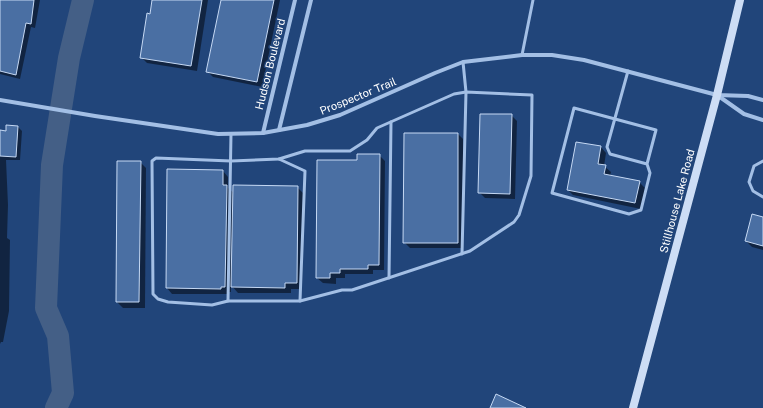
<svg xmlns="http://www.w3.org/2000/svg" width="763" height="408" font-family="'Public Sans',sans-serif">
<rect width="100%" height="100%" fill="#21457a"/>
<!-- shadow -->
<g fill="#0007">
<path d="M1,0h39l-5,28 -4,-1 -11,52 -20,-5z"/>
<path d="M153,0h55l-11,71 -50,-8 -6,-6z"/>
<path d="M222,0h58l-18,87 -49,-10 -5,-5z"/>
<path d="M511,115l6,6 -2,78 -30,-1 -6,-6z"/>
<path d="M18,127l4,4 -2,29h-14l2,45 -1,33 3,2 -1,71 -6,31h-2l-1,2v-213l7,1z"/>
<path d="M458,134l5,5v109h-53l-6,-6z"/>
<path d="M601,147l5,6 -2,13 7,6 -1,4 29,6 6,6 -4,21 -68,-14 -5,-5z"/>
<path d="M379,155l6,6 -1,109h-11v4h-28v4h-9v6l-13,-1 -6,-5 41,-117z"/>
<path d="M140,162l6,6 -1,140h-22l-6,-6z"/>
<path d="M223,171l5,6v11l6,5 63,-6 6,6 -1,96h-11v4h-53l-7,-8v7h-4v2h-55l-5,-6z"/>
<path d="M763,218v32l-11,-3 -6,-6z"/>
</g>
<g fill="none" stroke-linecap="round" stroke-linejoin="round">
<!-- river -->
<path stroke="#445f86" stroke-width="22" d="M56,408l7,-15 -5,-57 -12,-28 6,-143 17,-107 14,-58"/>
</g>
<!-- building -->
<g fill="#4a6fa3" stroke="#c6d9f4">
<path d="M0,0h34l-3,24 -5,-1 -10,52 -16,-4z"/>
<path d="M152,0h50l-11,66 -51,-8 7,-45 3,1z"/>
<path d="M221,0h53l-17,82 -51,-10z"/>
<path d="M480,114h32l-2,80 -32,-1z"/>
<path d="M6,125l12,1 -2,31 -16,-1v-26l6,1z"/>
<path d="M404,133h54v110h-55z"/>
<path d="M576,142l25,4 -3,18 8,1 -2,9 36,7 -5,22 -68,-13z"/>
<path d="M357,154h23l-1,111h-11v4h-28v4h-10v5h-14l1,-118h40z"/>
<path d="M117,161h24l-2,141h-23z"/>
<path d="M167,169l56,1v15h4l-2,102h-4v2l-55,-1z"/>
<path d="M233,185l65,1 -1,97h-12v5l-54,-1z"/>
<path d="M752,214l11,3v29l-18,-5z"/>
<path d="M496,394l30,14h-36z"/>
</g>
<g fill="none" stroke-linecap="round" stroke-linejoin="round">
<!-- service -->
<g stroke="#a3bfe5" stroke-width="3">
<path d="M522,55l11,-55"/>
<path d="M628,71l-21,76 3,7 37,10 3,9 -9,37 -12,4 -77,-21 22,-85 82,22 -9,34"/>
<path d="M466,92l66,3 -1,81 -12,39 -5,7 -44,29 -118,39h-10l-42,11h-72l-16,4 -44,-3 -10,-3 -5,-5 -1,-133 4,-3 75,3 48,-2 26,-8h45l17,-11 10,-12 77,-34z"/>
<path d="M279,159l26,12 -5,130"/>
<path d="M763,161l-9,5 -5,16 4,9 10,6"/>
<path d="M462,254l4,-162 -3,-30"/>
<path d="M389,278l2,-156"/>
<path d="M228,301l3,-167"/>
</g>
<!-- minor -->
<g stroke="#a3bfe5" stroke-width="4">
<path d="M717,95l27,19 19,6"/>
<path d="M0,100l95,16 123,18 45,-1 44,-8 33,-10 95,-42 28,-11 59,-7h30l32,5 133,35 31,1 15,4"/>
<path d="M279,130l32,-130"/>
<path d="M263,133l32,-133"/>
</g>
<!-- secondary -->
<path stroke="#cdddf5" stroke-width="8" d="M633,408l84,-313 23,-95"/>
</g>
<g text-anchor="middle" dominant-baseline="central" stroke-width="3" stroke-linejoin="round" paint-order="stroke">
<!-- street labels -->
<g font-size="11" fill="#fff" stroke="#21457a">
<text transform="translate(270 64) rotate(-76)">Hudson Boulevard</text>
<text transform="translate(358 96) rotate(-22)">Prospector Trail</text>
<text transform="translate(677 201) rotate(-75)">Stillhouse Lake Road</text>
</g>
</g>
</svg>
